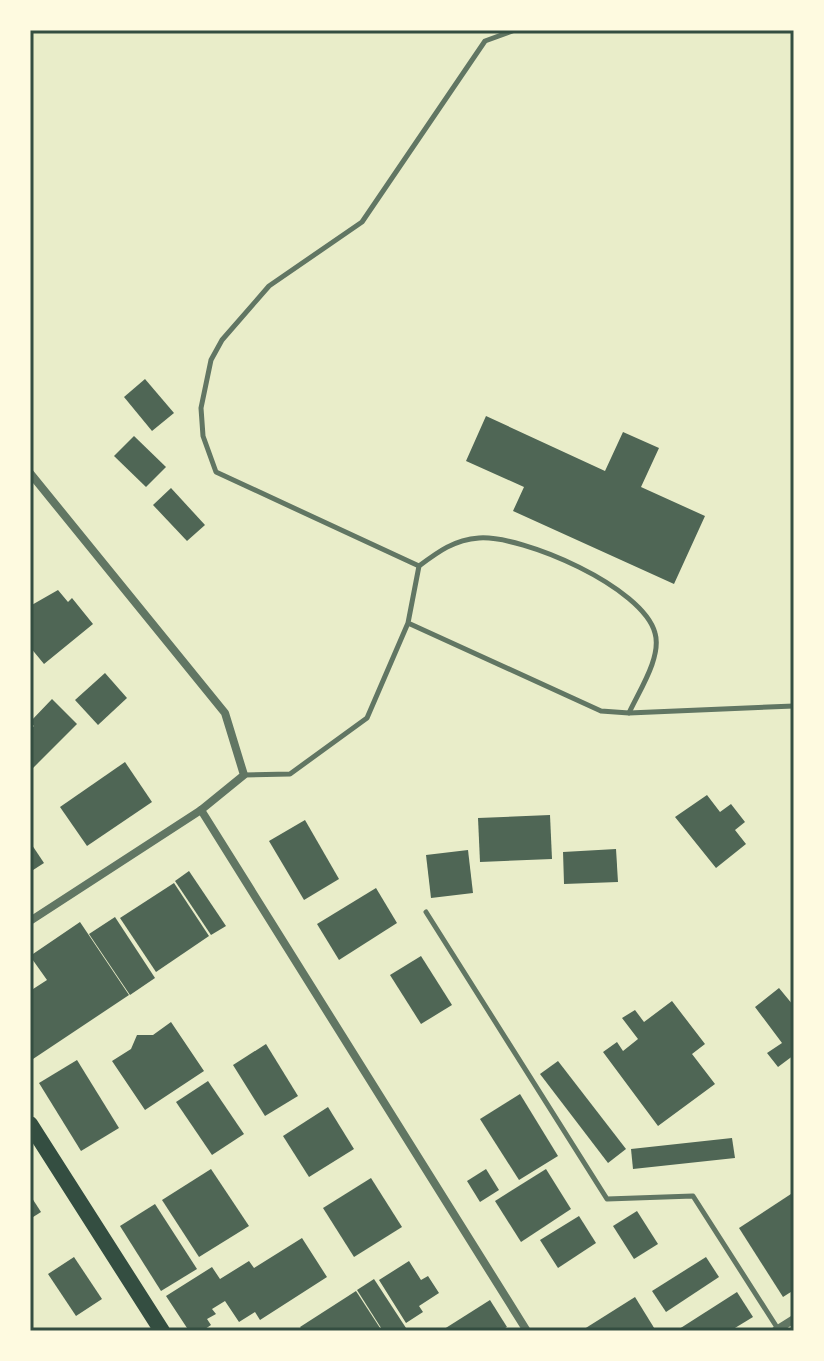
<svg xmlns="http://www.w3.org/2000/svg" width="824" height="1361" font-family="Spectral,serif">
<rect width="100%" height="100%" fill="#e9edc9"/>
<!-- building -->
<g fill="#4f6655">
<path d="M145,379l29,34 -22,18 -28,-34z"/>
<path d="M486,416l119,55 18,-39 36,16 -18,39 64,29 -31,68 -161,-73 11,-24 -58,-26z"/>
<path d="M134,436l32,31 -20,20 -32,-31z"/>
<path d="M171,488l34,37 -18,16 -34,-36z"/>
<path d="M58,590l10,12 4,-4 21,26 -49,40 -14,-17v-41z"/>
<path d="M105,673l22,25 -29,27 -23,-25z"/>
<path d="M52,699l25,25 -47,47v-41l4,-4 -4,-4z"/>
<path d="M125,762l27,40 -65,44 -27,-39z"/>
<path d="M707,795l13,17 11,-8 14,18 -10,8 11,14 -30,24 -41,-51z"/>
<path d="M550,815l2,44 -72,3 -2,-44z"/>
<path d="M305,820l34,59 -35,21 -35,-59z"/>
<path d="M30,842l14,21 -14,9z"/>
<path d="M616,849l2,33 -54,2 -1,-32z"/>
<path d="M468,850l5,43 -42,5 -5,-43z"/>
<path d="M189,871l37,55 -15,9 -36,-54z"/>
<path d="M174,883l35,53 -53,36 -36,-54z"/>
<path d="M376,888l21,35 -58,37 -22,-36z"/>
<path d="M115,917l40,61 -25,17 -41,-61z"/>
<path d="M80,922l49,73 -99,66v-70l17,-11 -17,-24z"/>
<path d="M421,956l31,49 -31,19 -31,-49z"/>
<path d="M779,988l14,17 1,50 -16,12 -11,-14 15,-10 -27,-36z"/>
<path d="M672,1001l33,43 -13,10 23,30 -57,42 -55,-74 14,-10 6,9 15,-12 -16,-21 13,-8 9,12z"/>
<path d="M171,1022l33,49 -59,39 -33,-49 19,-12 6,-14h16z"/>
<path d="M266,1044l32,52 -33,20 -32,-51z"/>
<path d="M77,1060l42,68 -38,23 -42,-68z"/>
<path d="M558,1061l68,88 -18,14 -68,-89z"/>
<path d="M208,1081l36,53 -32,21 -36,-53z"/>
<path d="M520,1094l38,62 -39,24 -39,-61z"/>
<path d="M328,1107l26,42 -45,28 -26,-41z"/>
<path d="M732,1138l3,20 -102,11 -2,-20z"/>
<path d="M211,1169l38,57 -50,31 -37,-57z"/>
<path d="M486,1169l13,21 -19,12 -13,-21z"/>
<path d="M546,1169l25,40 -50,33 -26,-41z"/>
<path d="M371,1178l31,49 -48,30 -31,-49z"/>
<path d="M794,1192v98l-11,7 -44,-69z"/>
<path d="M30,1195l11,17 -11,7z"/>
<path d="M155,1204l42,65 -36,22 -41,-65z"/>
<path d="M637,1211l21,33 -24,15 -21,-33z"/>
<path d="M579,1216l17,27 -38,25 -18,-28z"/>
<path d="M302,1238l25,39 -67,43 -5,-8 -16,10 -14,-21 -13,8 4,5 -9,5 4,6 -9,6h-13l-23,-35 46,-29 8,12 29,-18 5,7z"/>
<path d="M74,1257l28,42 -26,17 -28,-42z"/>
<path d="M706,1257l13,20 -53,35 -14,-21z"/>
<path d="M409,1261l12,19 7,-4 11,17 -20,13 4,6 -17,11 -27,-43z"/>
<path d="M374,1279l34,52h-25l-26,-41z"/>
<path d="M356,1291l26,40h-79l-3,-4z"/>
<path d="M737,1292l16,25 -23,14h-54z"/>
<path d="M635,1297l21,34h-75z"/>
<path d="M490,1300l17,27 -7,4h-59z"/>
</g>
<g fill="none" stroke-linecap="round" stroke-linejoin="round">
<!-- service -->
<g stroke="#617663" stroke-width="5">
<path d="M419,566l-203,-94 -13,-36 -2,-28 10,-48 11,-20 47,-54 93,-64 123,-181 30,-11"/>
<path d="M629,713l165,-7"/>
<path d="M244,775l46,-1 77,-56 41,-95 11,-57c20,-15 35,-26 60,-28 44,-3 164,49 176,95 7,24 -16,58 -26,80l-28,-2 -193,-88"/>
<path d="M426,912l181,287 86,-3 85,133"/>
</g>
<!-- minor -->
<g stroke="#617663" stroke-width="8">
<path d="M30,473l195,240 19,62 -43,35 -171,111"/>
<path d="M201,810l326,521"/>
<path d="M775,1331l19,-12"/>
</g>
<!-- primary -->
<path stroke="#344e41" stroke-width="16" d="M30,1124l132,207"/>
</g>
<!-- border -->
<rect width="824" height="1361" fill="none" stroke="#fefae0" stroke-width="64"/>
<rect x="32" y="32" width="760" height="1297" fill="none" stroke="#344e41" stroke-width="3"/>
</svg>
